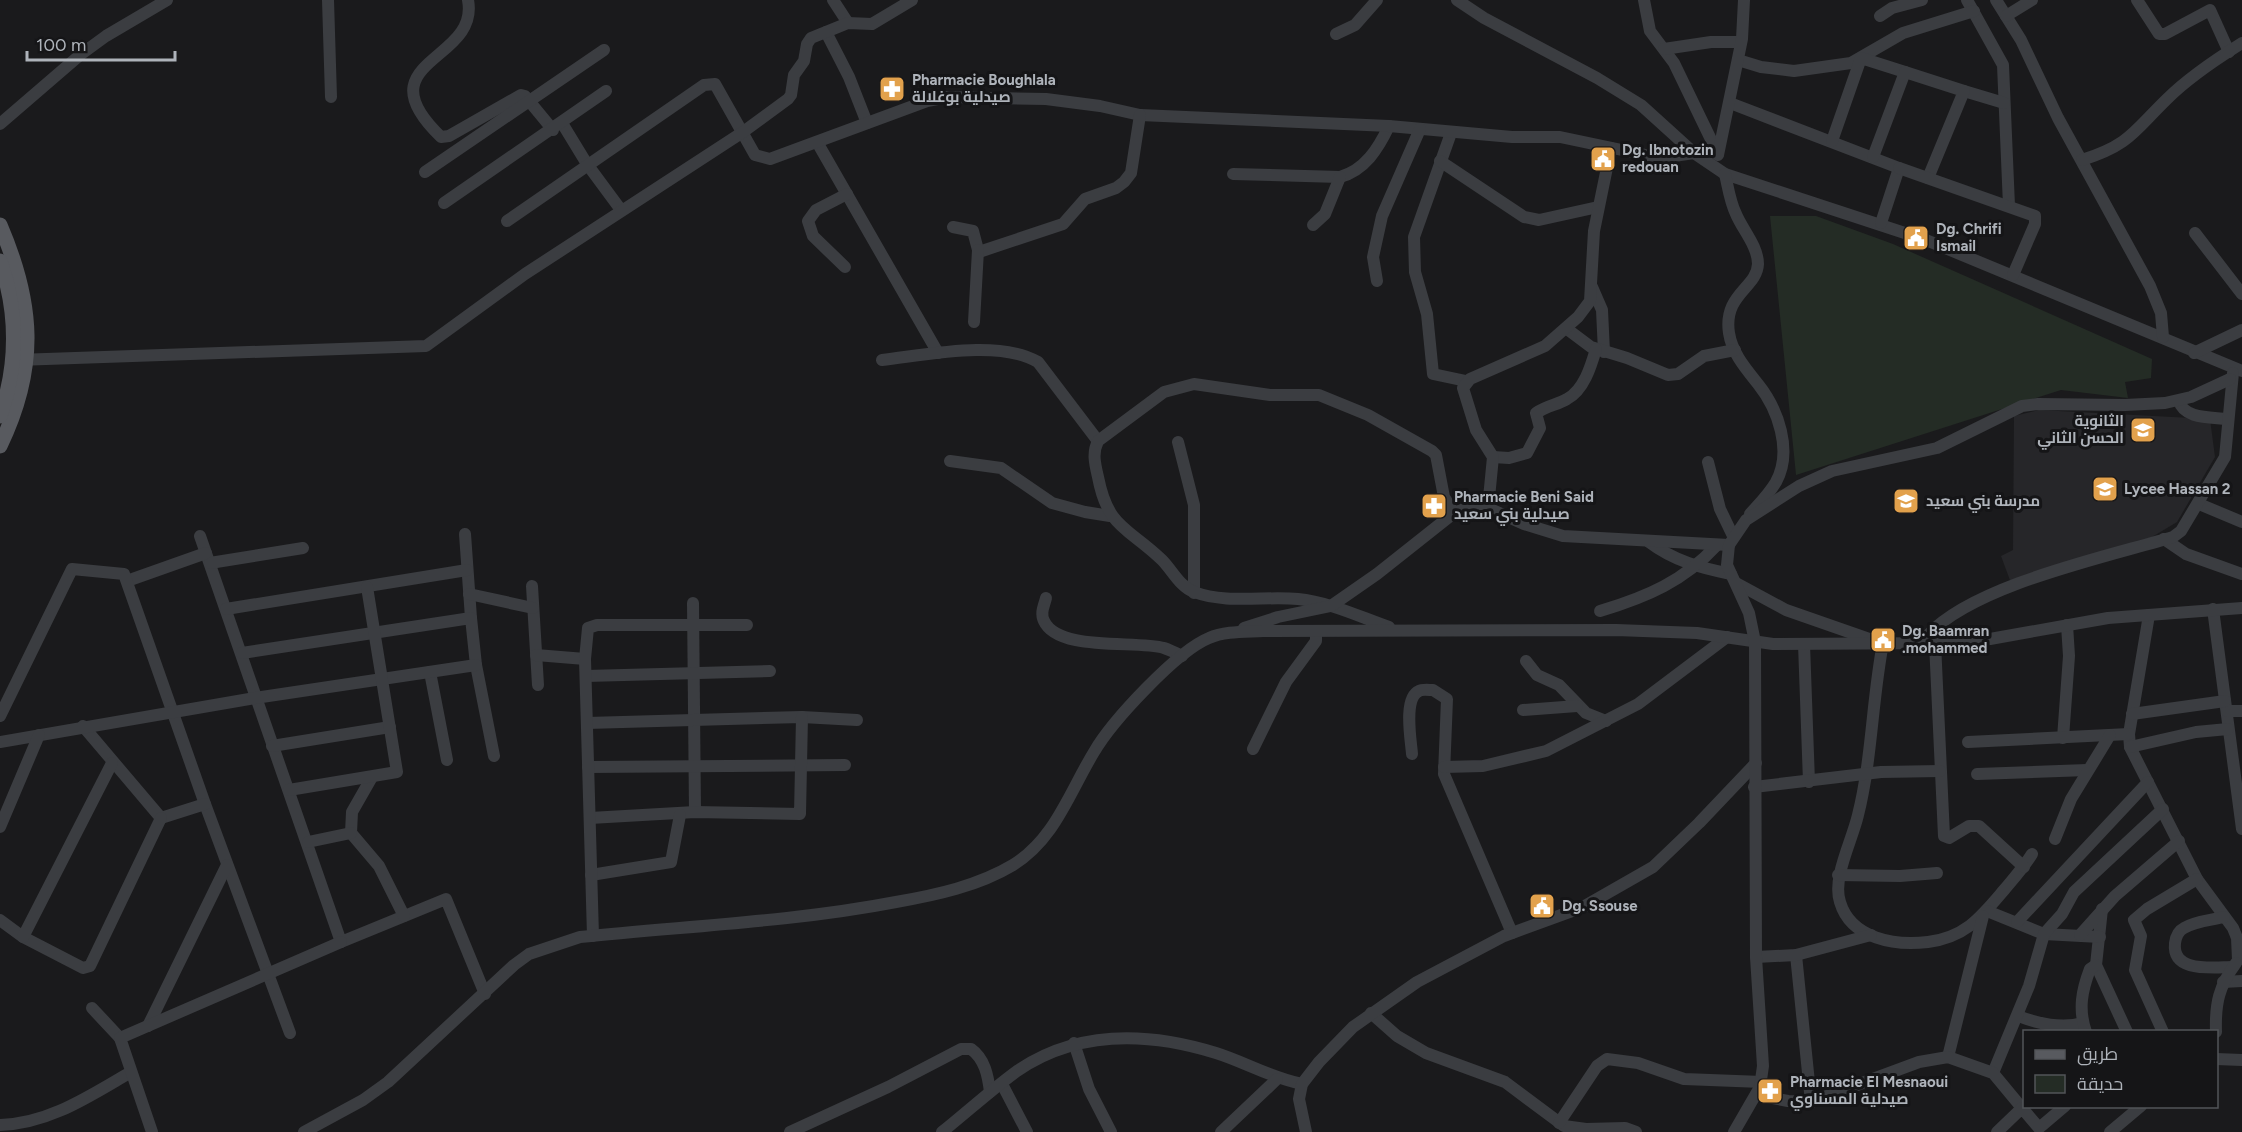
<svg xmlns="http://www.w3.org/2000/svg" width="2242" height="1132" font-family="Figtree,Cairo,sans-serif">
<rect width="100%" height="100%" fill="#1a1a1c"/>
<!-- built -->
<path fill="#262629" d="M2039,410l171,9 5,38 -38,65 -25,15 -141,46 -10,-27 12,-6 1,-134z"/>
<!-- green -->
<path fill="#242c25" d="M1770,216h46l77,28 259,115 -1,19 -26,4 3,16 -67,-8 -265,85z"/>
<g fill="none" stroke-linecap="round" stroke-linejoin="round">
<!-- minor -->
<g stroke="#3b3d41" stroke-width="12">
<path d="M328,0l3,97"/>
<path d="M468,0c12,62 -107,60 -27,137l8,-1 72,-41 4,1 28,34"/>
<path d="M833,0l15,23"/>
<path d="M1457,0l27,18 113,60 44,27 53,48 31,21 201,66 316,131"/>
<path d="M1644,0l6,31 24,32 44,91"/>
<path d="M1967,0l36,65 6,141"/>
<path d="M1996,0l25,40 37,78 92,168 11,27 2,24"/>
<path d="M2137,0l22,34h6l45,-24 19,42"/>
<path d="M1880,16l12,-8 30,-8"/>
<path d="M2006,16l26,-16"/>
<path d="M826,32l23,45 18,46"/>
<path d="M1336,34l19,-9 22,-25"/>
<path d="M1664,49l47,-7h30"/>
<path d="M1738,60l23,7 33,4 57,-8 52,-30 71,-22"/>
<path d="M1964,91l40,12"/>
<path d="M1730,103l169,65 -18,55"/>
<path d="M562,123l25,41 34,46"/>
<path d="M0,124l80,-69 26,-19 61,-36"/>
<path d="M1451,133l-37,104 1,35 12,42 6,60 33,7"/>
<path d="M1832,141l29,-83 44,14"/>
<path d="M817,142l121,211"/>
<path d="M1718,155l24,-116 2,-39"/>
<path d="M1873,157l32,-85 59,19 -36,87"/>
<path d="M2082,160c48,-15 52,-29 85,-61 20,-20 51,-41 75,-56"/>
<path d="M1440,161l84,56 15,3 59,-13"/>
<path d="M1899,168l136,48v8l-22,51"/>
<path d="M425,172l179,-122"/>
<path d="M1233,174l107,3c25,-7 38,-28 49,-51"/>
<path d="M1725,174c3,13 5,28 11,40 6,15 22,32 22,50 -1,24 -35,30 -29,69 3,20 17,36 29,51 20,25 35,67 18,98 -7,12 -17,22 -26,32"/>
<path d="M444,203l162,-112"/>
<path d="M507,221l197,-136 11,-1 40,71 15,4 157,-58 21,-4 98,2 54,7 40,9 249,11 123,11h48l100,21 34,-5"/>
<path d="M1313,225l12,-11 15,-37"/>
<path d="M953,227l20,4 5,19 4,1 81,-27 22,-25 31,-11 8,-6 7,-9 9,-58"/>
<path d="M2195,233l47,61"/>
<path d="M845,267l-32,-31 -5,-15 8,-11 31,-16"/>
<path d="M1377,281l-4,-24 9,-41 38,-87"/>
<path d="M1592,287l10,23 2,42"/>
<path d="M974,322l4,-72"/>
<path d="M1567,329l24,18 36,11 41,17 10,-1 26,-18 31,-6"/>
<path d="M2194,353l48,-23"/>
<path d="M17,360l409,-14 99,-72 218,-142 45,-33 3,-4 3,-20 10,-14 3,-17 4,-6 37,-15 24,1 40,-24"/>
<path d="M882,360c44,-5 117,-21 156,2l60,79"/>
<path d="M2179,401c5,18 31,16 48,18"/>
<path d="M1178,442l16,63v88"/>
<path d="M1493,457l16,1 18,-5 13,-25 -4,-15c12,-8 21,-8 31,-14 17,-9 24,-33 29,-50"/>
<path d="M950,461l51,7 51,35 33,9 25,4"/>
<path d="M1708,462l12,47 13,27"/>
<path d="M2199,504l43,18"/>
<path d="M1488,508l5,-51 -17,-27 -13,-42 7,-9 75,-33 33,-29 12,-16 4,-70 17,-83"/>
<path d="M465,534l6,84"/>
<path d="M200,536l141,406 105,-43 39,95"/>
<path d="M2164,539l22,15 56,20"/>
<path d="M1649,542c25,19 52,26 82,32"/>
<path d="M210,563l93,-15"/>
<path d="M127,581l79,-28"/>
<path d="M1736,583l50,27 86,30"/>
<path d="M532,586l6,99"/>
<path d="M469,594l64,14"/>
<path d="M1046,598c-2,8 -6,15 -2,23 14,31 93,19 120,27 6,2 12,5 18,8"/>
<path d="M693,603l2,209"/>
<path d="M226,609l241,-39"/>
<path d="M2213,609l29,220"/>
<path d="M1600,611c47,-14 84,-30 117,-66"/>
<path d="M2149,615l-20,119 1,13 67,132 36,49 4,10 1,22"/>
<path d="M1389,627c-29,-10 -60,-25 -91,-28 -34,-3 -72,5 -104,-7 -14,-5 -22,-22 -32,-32 -34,-33 -54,-31 -64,-83 -3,-13 -6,-24 0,-36l66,-49 30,-8 76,11h49l49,20 64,36 4,4 8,42 10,16"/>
<path d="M1244,628l34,-11 53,-11 46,-32 77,-61 17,-7 17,2 36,16 39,12 166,9"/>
<path d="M1928,642v-7c46,-50 178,-78 245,-98l8,-6 44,-74 8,-84"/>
<path d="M1883,643c-11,57 -11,116 -25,172 -6,26 -26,63 -18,87 11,37 55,44 88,40 38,-5 53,-25 76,-52 10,-12 20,-23 28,-36"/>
<path d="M1935,643l9,193 5,2 20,-12h10l45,41"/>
<path d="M1804,644l5,138"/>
<path d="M242,653l229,-35 5,47 18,91"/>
<path d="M536,655l49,4"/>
<path d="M1526,661l11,14 22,10 27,28 20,8"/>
<path d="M430,672l17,88"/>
<path d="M586,676l184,-5"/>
<path d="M1523,710l54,-4"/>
<path d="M2227,711h15"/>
<path d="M2132,714l93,-13"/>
<path d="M0,716l72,-147 52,5 81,230 85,229"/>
<path d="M587,723l215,-6 55,3"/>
<path d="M83,726l78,92 44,-14"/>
<path d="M2063,738l6,-82 -2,-31"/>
<path d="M0,742l255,-44 221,-33"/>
<path d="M1968,742l161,-8"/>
<path d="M272,746l118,-19"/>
<path d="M2130,747l66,-15 32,-3"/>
<path d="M1253,749l33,-67 30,-41v-10"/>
<path d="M1412,754c-1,-14 -9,-56 7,-63 3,-2 10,-1 14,-1l14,9 -3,75 68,159"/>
<path d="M588,767l257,-2"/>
<path d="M1444,767l39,-1 63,-15 92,-47 89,-67"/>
<path d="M1977,774l110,-4"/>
<path d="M372,777l-20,35 -1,21 28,33 25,50"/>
<path d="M1754,787l127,-15 59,-1"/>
<path d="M289,790l108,-18 -30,-185"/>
<path d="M590,818l105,-6 105,2 2,-97"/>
<path d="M0,827l39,-92"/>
<path d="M2055,839l16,-40 39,-64"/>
<path d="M308,842l43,-9"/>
<path d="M591,875l80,-13 9,-47"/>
<path d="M1838,875l62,1 37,-3"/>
<path d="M2102,909l-6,56 31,67"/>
<path d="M1987,911l57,23 56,3"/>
<path d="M2224,917c-12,3 -29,4 -40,11 -6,3 -8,8 -9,15 -3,30 37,24 58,24"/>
<path d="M0,920l23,17 60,31 7,-2 71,-148"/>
<path d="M2017,922l131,-140"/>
<path d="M2080,935l35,-39 64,-55"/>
<path d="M593,936l-8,-277 3,-31 9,-3h150"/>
<path d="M23,937l89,-174"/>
<path d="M1796,955l15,147"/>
<path d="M1756,957l40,-2 75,-20"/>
<path d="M2223,982l19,-1"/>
<path d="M92,1008l28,30"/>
<path d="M1371,1013l26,23 29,17 79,29 59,44 22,3 39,-1 11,4"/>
<path d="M2018,1016c21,8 43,13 65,7"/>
<path d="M148,1026l79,-161"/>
<path d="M2086,1032c-8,-23 -4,-42 4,-63l6,-4"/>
<path d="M2163,1032l-28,-62 6,-34 -7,-16 13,-11 50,-30"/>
<path d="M2216,1032c-1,-29 3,-46 20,-69"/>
<path d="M1074,1043l15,46 22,43"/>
<path d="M1948,1057l35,-141"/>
<path d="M2216,1059l26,1"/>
<path d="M1993,1073l36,-87 15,-52 18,-20 12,-22 89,-83"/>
<path d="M1002,1084l25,48"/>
<path d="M1757,1095l31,6 23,1 108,-40 29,-5 45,16 29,35"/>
<path d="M1559,1123l38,-57 10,-7 31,4 46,16 78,3"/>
<path d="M0,1125c49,-1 91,-30 131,-53"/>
<path d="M152,1132l-32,-94 221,-96"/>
<path d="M304,1132l59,-32 25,-18 126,-117 15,-11 51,-17c105,-11 212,-15 316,-35 40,-7 82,-16 117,-37 42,-26 56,-72 81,-113 18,-31 83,-101 115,-114 16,-7 36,-6 54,-7l353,-1 81,3 76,11 179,-1 38,-4 118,-21 134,-10"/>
<path d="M790,1132l98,-45 73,-38h10c14,10 17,27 19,43"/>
<path d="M942,1132c25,-20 49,-42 75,-61 60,-41 131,-39 199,-18 29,9 55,25 86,31"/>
<path d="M1221,1132l56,-53"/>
<path d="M1306,1132l-7,-33 3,-15 17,-22 34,-35 64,-45 87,-46 79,-29 70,-40 46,-44 57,-60"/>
<path d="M1734,1132l26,-45 3,-21 -7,-109 -1,-315 -6,-29 -22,-48 2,-20 17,-25 53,-34 33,-15 105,-23 85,-42 16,-2 87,1 40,-2 26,-6 39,-18"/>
<path d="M1997,1132l25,-24 17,20 26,-22"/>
<path d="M2110,1132l31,-26"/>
</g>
<!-- major -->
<g stroke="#585a5f" stroke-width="15">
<path d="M0,225c34,79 38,142 0,221"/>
<path d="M0,261c18,50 18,105 0,155"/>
</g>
</g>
<!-- icons -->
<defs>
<g id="pharmacy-square" transform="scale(1.35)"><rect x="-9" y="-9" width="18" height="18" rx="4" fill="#e2a14c" stroke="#151517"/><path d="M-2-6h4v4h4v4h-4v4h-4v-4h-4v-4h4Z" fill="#fff"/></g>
<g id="civic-square" transform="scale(1.35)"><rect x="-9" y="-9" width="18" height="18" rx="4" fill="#e2a14c" stroke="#151517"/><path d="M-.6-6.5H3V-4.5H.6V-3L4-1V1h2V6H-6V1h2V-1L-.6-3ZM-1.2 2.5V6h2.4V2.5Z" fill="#fff"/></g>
<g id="school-square" transform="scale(1.35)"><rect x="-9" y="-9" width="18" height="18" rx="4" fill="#e2a14c" stroke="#151517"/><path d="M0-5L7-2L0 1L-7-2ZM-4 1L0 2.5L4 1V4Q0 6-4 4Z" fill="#fff"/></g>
</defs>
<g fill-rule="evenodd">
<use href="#pharmacy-square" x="892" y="89"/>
<use href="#civic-square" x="1603" y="159"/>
<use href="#civic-square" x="1916" y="238"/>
<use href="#school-square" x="2143" y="430"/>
<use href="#school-square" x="2105" y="489"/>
<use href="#school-square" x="1906" y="501"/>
<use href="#pharmacy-square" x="1434" y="506"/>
<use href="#civic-square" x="1883" y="640"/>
<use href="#civic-square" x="1542" y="906"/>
<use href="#pharmacy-square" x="1770" y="1091"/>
</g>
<g text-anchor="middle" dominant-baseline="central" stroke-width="6" stroke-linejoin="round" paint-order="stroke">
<!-- poi labels -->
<g font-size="15" font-weight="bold" fill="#aeb3ba" stroke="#151517" text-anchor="start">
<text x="912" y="80">Pharmacie Boughlala<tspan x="912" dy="17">صيدلية بوغلالة</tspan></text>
<text x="1622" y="150">Dg. Ibnotozin<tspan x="1622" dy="17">redouan</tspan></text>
<text x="1936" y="229">Dg. Chrifi<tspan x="1936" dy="17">Ismail</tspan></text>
<text x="2124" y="421" text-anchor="end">الثانوية<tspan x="2124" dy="17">الحسن الثاني</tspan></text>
<text x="2124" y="489">Lycee Hassan 2</text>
<text x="1454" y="497">Pharmacie Beni Said<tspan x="1454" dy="17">صيدلية بني سعيد</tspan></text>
<text x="1926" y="501">مدرسة بني سعيد</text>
<text x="1902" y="631">Dg. Baamran<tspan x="1902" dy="17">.mohammed</tspan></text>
<text x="1562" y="906">Dg. Ssouse</text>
<text x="1790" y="1082">Pharmacie El Mesnaoui<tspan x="1790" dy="17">صيدلية المسناوي</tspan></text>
</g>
</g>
<!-- legend -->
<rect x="2023" y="1030" width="195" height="78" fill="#151517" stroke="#525458" stroke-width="1.5"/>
<rect x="2035" y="1050" width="30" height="9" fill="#585a5f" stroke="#525458" stroke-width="1.5"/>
<text x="2077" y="1060" font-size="18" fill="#aeb3ba">طريق</text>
<rect x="2035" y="1075" width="30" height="18" fill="#242c25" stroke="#525458" stroke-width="1.5"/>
<text x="2077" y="1090" font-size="18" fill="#aeb3ba">حديقة</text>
<!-- scale -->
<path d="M27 51v9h148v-9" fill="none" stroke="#aeb3ba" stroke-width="3"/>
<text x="36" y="51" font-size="18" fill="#aeb3ba" stroke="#151517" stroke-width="4.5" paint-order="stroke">100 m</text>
</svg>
